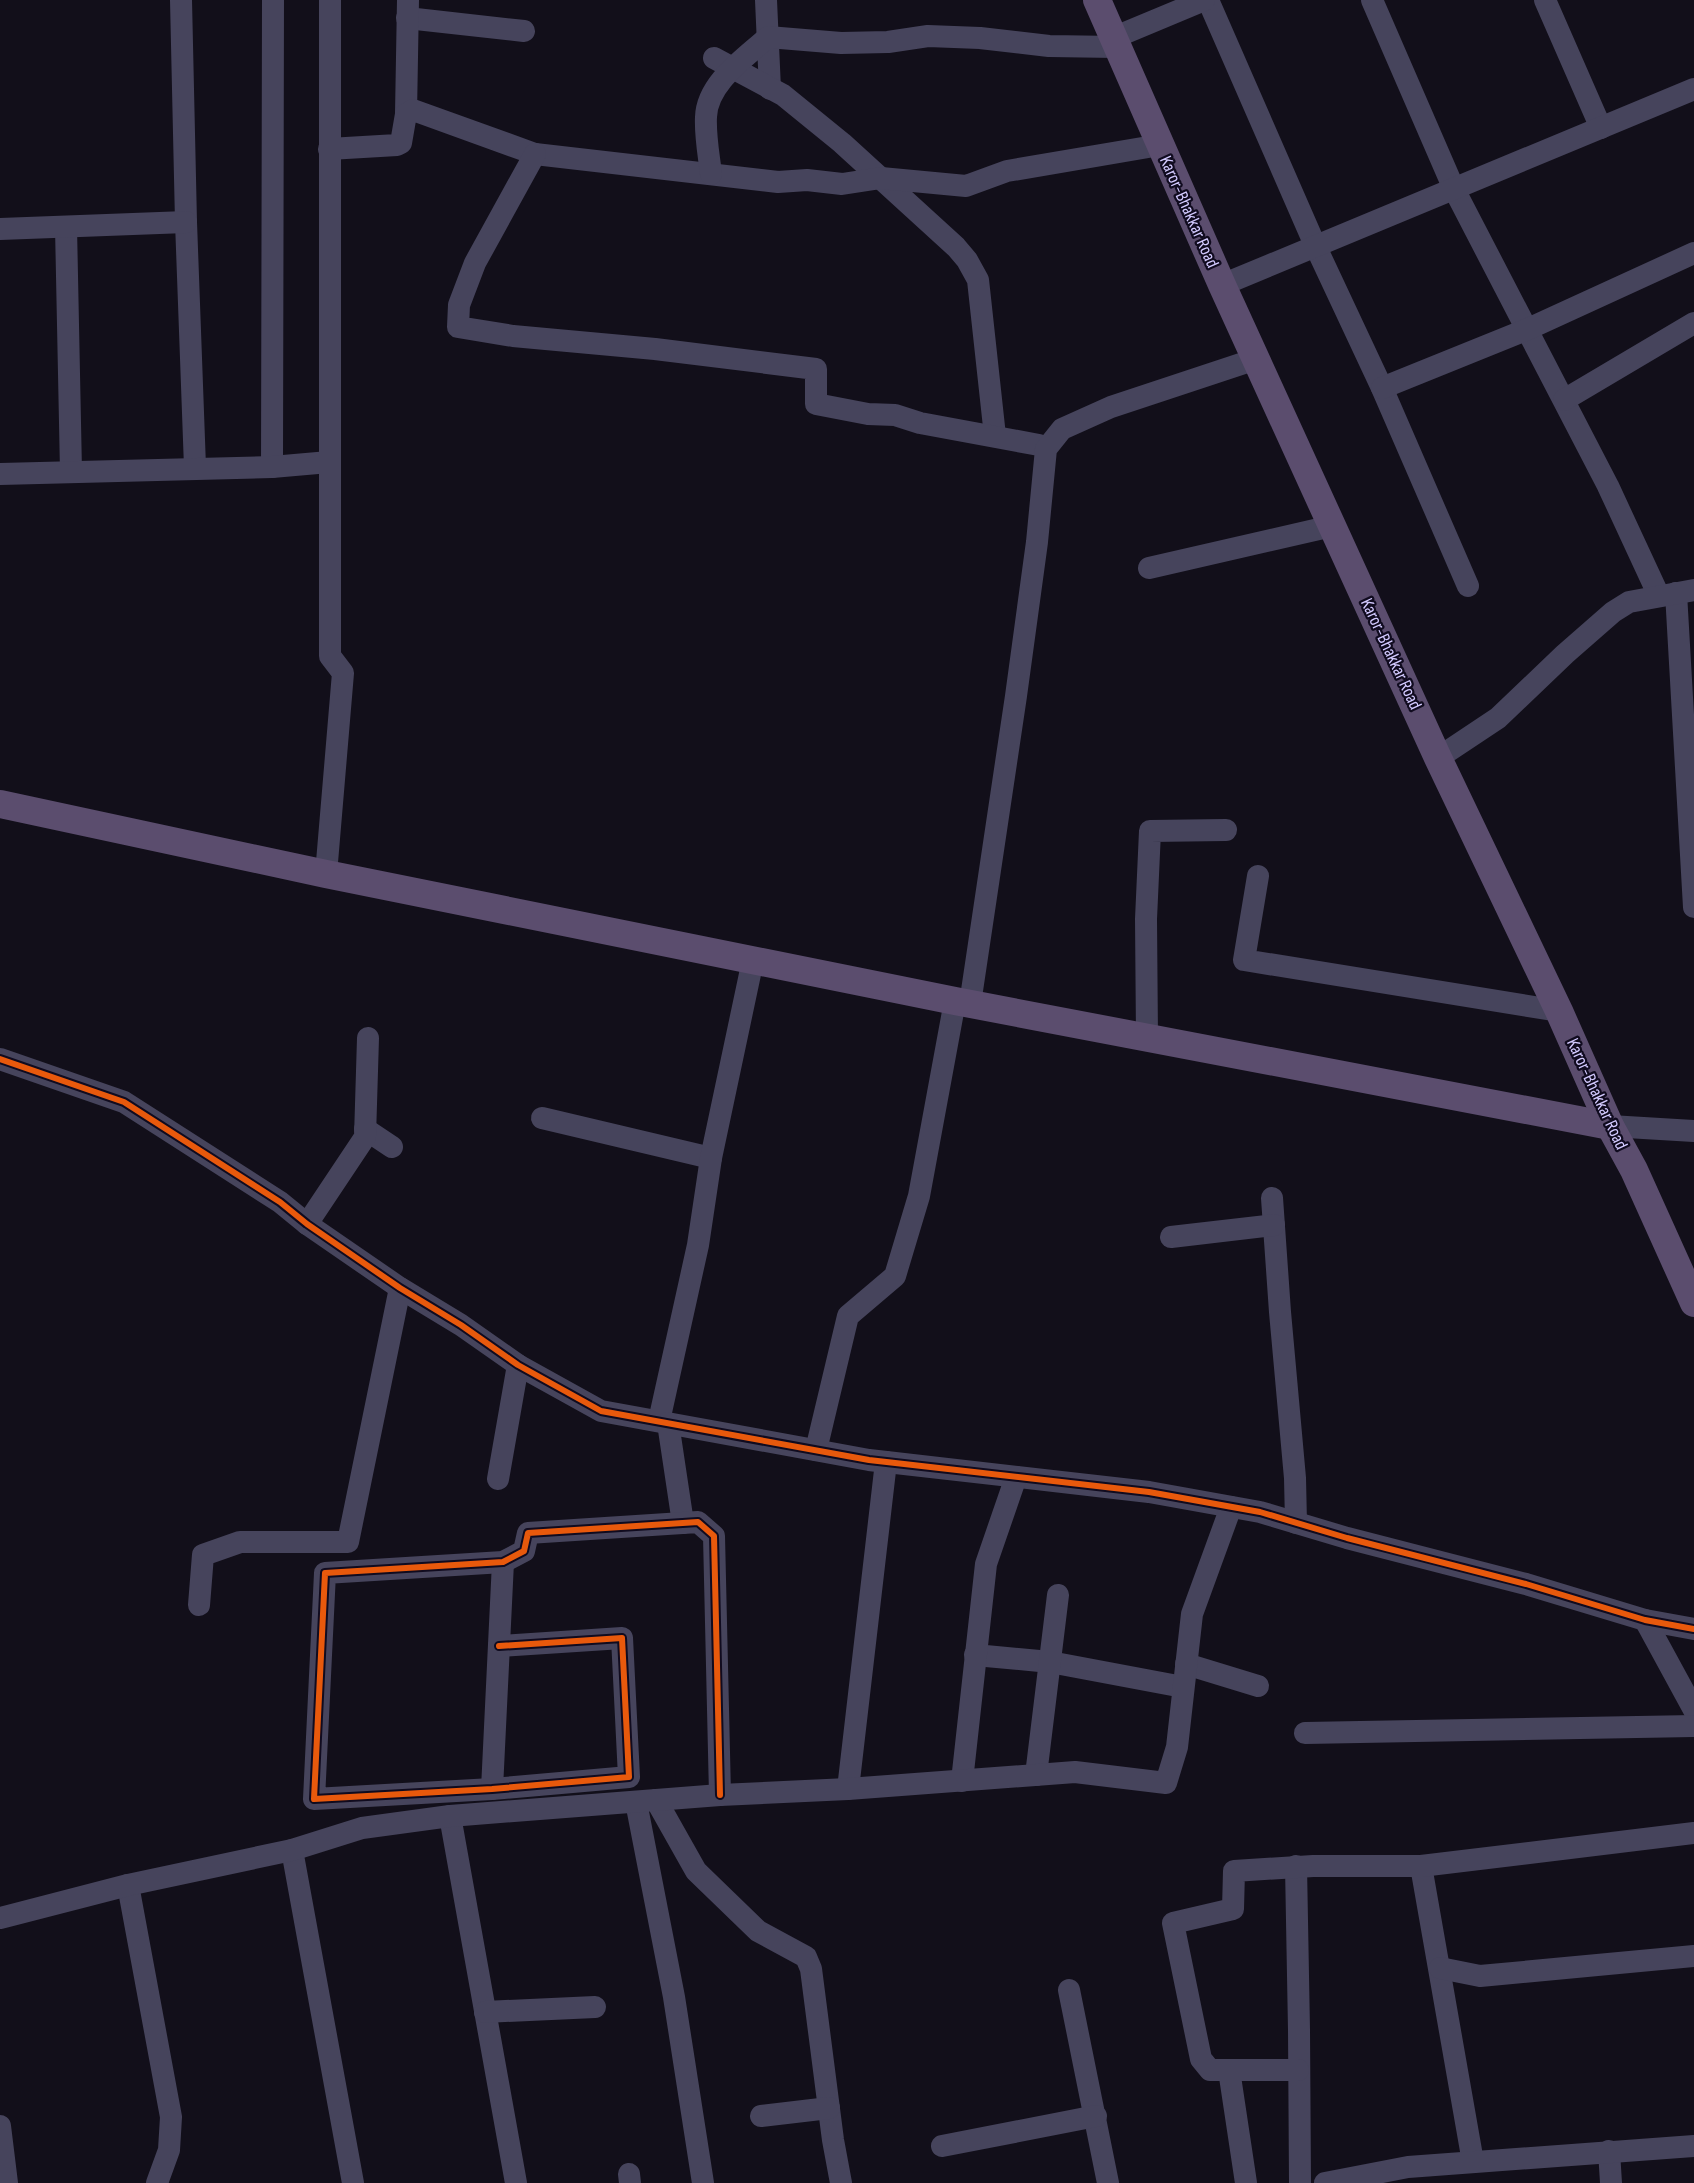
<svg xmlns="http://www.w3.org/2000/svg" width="1694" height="2183" font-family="'Sofia Sans Condensed',sans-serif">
<rect width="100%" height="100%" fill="#120f1a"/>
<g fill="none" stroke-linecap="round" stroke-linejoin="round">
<!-- minor -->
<g stroke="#46445c" stroke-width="22">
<path d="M181,0l5,222 9,245"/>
<path d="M766,0l4,89"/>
<path d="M1208,0l107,245 67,143 86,198"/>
<path d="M1372,0l82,189 154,297 51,110"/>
<path d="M1545,0l56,128"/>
<path d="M407,18l117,13"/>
<path d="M1113,38l91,-38"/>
<path d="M714,58l69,37 59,48 114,104 11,13 11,20 17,156"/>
<path d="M406,114l2,-114"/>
<path d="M329,149l68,-4 4,-2 5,-29 7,-4 122,44 243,28 29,-2 35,4 39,-6 85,8 41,-15 153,-26"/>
<path d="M535,154l-60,109 -16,42 -1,22 55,9 142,13 161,20v35l52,10 27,1 25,8 119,22 7,4"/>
<path d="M711,174c-2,-18 -6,-38 -5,-57 1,-34 39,-59 62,-80l73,6 47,-1 40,-6 52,2 69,8 67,1"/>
<path d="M66,227l5,244"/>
<path d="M0,229l186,-7"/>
<path d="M1222,285l472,-196"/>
<path d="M1382,388l146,-59 166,-76"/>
<path d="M1564,400l130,-77"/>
<path d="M272,467l1,-467"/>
<path d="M0,474l272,-7 57,-5"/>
<path d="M1149,568l183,-42"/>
<path d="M1676,593l18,314"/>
<path d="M1438,758l60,-40 67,-64 48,-42 16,-10 65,-12"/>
<path d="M326,874l17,-201 -13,-17v-656"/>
<path d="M1258,876l-14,84 315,51"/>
<path d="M970,1004l46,-308 21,-154 9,-93 16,-20 49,-22 145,-48"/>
<path d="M1147,1038l-1,-119 4,-88 76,-1"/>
<path d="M0,1059l124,43 156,100 27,22 93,64 61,37 57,40 83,46 268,49 280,32 111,20 87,26 179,46 119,36 49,9"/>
<path d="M542,1118l169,40"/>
<path d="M1610,1126l84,5"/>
<path d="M365,1129l27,18"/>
<path d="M1272,1198l8,114 15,166 1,45"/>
<path d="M307,1224l58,-87 3,-99"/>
<path d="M1171,1237l103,-12"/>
<path d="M659,1421l39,-176 13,-87 42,-198"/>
<path d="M668,1423l15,100"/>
<path d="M816,1450l32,-134 47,-40 24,-80 36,-195"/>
<path d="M498,1479l20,-114"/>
<path d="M199,1605l4,-50 37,-13h108l52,-254"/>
<path d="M1645,1620l49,90"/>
<path d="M499,1646l123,-8 7,139 -137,12 -178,10 11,-226 178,-11 21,-11 4,-18 170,-11 16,14 6,259"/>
<path d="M975,1655l75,7 133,25"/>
<path d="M1186,1664l72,22"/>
<path d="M1305,1733l389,-7"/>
<path d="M1036,1775l22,-180"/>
<path d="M962,1781l24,-217 30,-87"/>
<path d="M492,1789l11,-227"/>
<path d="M848,1789l38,-327"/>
<path d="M656,1800l40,71 62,60 48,26 5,12 22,171 8,43"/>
<path d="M636,1802l38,195 29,186"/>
<path d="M450,1816l66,367"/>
<path d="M292,1850l61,333"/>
<path d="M1296,1866l3,164 1,153"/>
<path d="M1421,1866l52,296"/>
<path d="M128,1885l43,232 -2,33 -12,33"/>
<path d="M0,1918l128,-33 164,-35 70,-22 88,-12 270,-21 128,-6 227,-17 91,11 11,-36 15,-133 39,-107"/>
<path d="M1440,1968l40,8 214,-20"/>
<path d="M1069,1990l39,193"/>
<path d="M485,2012l110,-5"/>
<path d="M1229,2070l17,113"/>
<path d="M1298,2070h-88l-9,-11 -28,-136 60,-14 1,-38 79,-5h108l273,-33"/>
<path d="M761,2116l68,-8"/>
<path d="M0,2126l7,57"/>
<path d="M942,2146l154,-30"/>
<path d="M1609,2151l2,32"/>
<path d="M629,2174l1,9"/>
<path d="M1325,2183l83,-16 286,-21"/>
</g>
<!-- major -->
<g stroke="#5b4d6e" stroke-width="28">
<path d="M1097,0l125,285 216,473 121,253 51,115 24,44 60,133"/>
<path d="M0,804l326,70 629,127 655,125"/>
</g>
<!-- cycleway casing -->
<g stroke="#100b1f" stroke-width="10">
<g id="cycleway">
<path d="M0,1059l124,43 156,100 27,22 93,64 61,37 57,40 83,46 268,49 280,32 111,20 87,26 179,46 119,36 49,9"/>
<path d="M499,1646l123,-8 7,139 -137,12 -178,10 11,-226 178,-11 21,-11 4,-18 170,-11 16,14 6,259"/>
</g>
</g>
<!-- cycleway -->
<use href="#cycleway" stroke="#e8590c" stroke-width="6"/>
</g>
<g text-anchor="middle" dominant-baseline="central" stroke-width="4.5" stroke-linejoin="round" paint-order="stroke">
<!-- street labels -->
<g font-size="18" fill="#d3caff" stroke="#100b1f">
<text transform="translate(1189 212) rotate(66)">Karor-Bhakkar Road</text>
<text transform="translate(1391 654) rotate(65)">Karor-Bhakkar Road</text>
<text transform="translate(1597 1094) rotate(65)">Karor-Bhakkar Road</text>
</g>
</g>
</svg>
